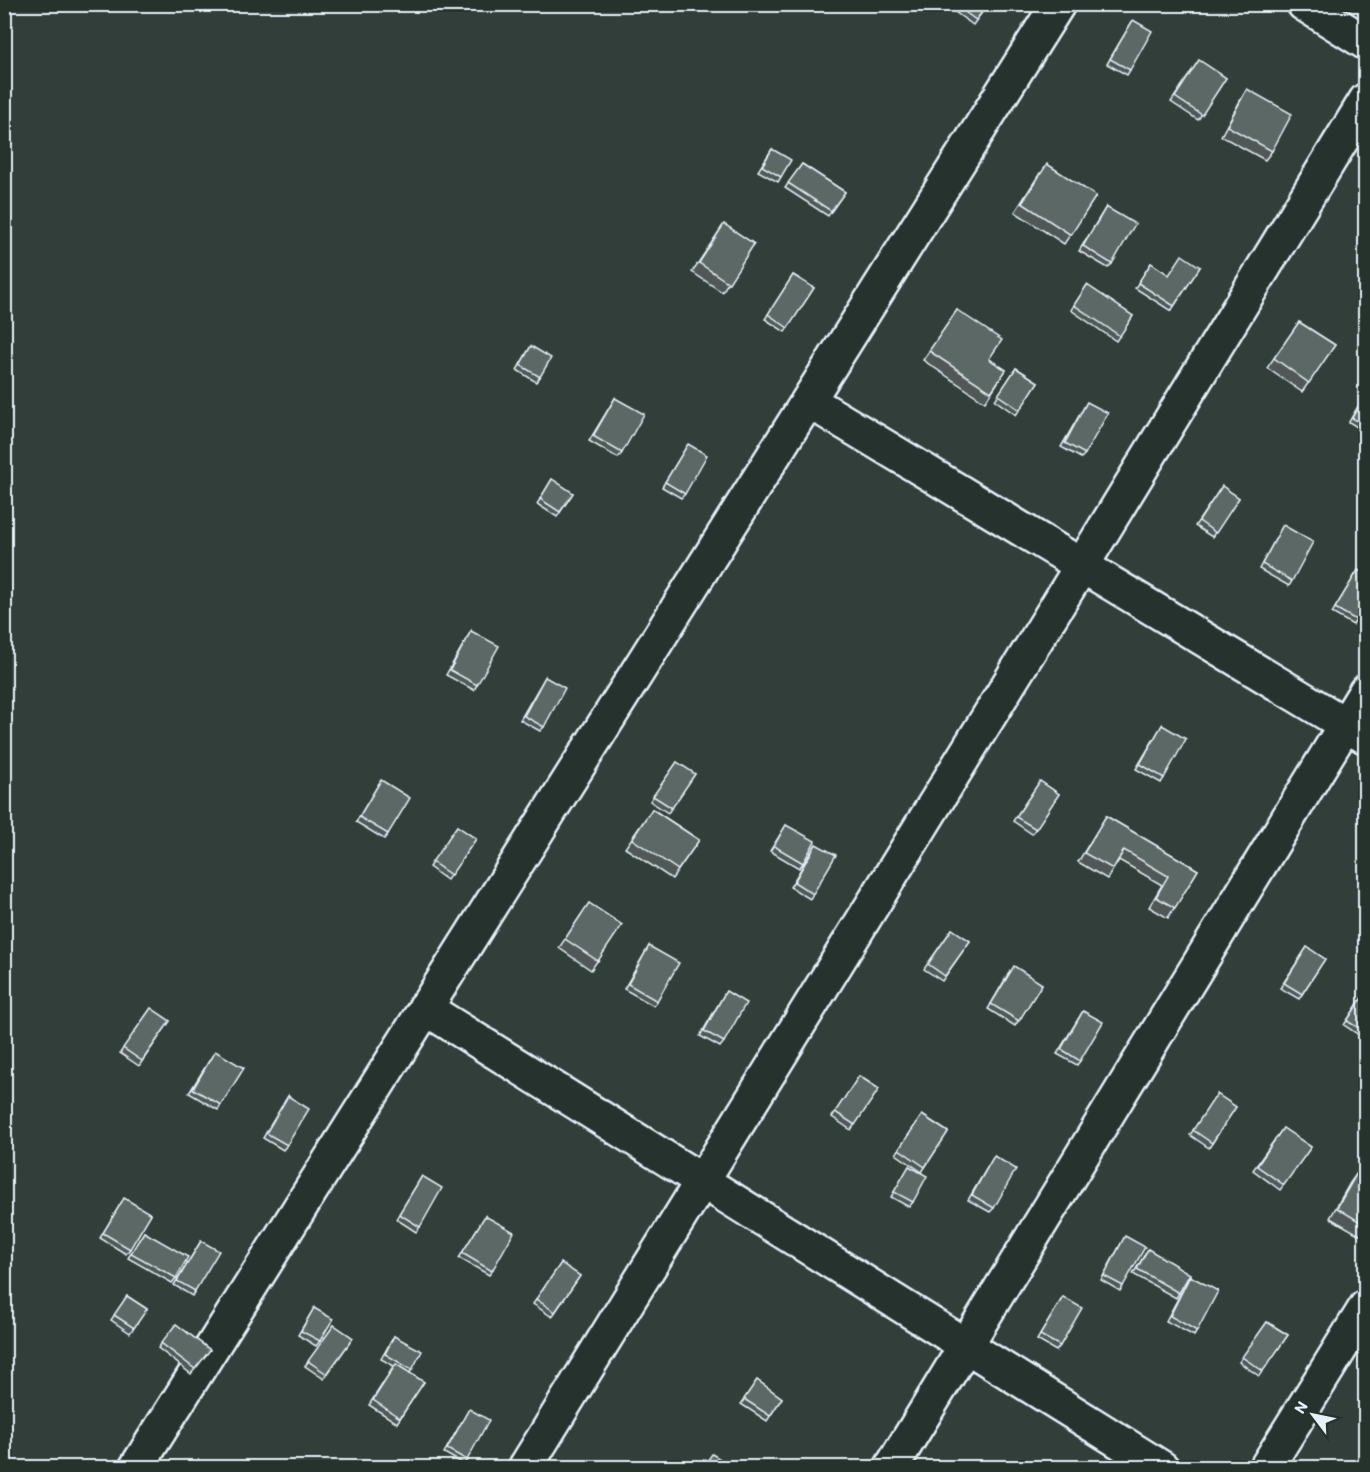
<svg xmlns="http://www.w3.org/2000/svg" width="1370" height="1472" font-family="Itim,sans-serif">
<rect width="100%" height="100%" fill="#323e39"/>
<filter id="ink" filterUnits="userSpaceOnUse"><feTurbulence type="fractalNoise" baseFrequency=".0167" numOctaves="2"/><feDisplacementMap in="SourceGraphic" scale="12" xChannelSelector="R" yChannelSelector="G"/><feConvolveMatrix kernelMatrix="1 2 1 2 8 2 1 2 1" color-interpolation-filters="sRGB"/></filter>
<g filter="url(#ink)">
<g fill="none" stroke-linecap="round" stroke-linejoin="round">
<!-- minor casing -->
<g stroke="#e8f1f8" stroke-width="38">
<g id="minor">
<path d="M1304,4l62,39"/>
<path d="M809,401l557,336"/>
<path d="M425,1008l737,460"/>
<path d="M136,1468l922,-1464"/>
<path d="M525,1468l556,-901 285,-467"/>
<path d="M891,1468l475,-777"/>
<path d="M1266,1468l100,-161"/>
</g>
</g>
<!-- minor -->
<use href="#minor" stroke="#26332d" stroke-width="33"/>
</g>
<!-- wall -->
<g fill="#4f5957" stroke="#e8f1f8" stroke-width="1.5">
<path d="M988,4l-15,21 -18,-13 3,-5z"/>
<path d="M1133,20l-3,50 -3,5 -20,-11z"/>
<path d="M1199,60l27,18 -28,42 -27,-18z"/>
<path d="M1247,89l25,62 -7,9 -44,-24 20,-37z"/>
<path d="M772,149l9,28 -3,5 -20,-11z"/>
<path d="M802,164l43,28 -17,24 -43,-28z"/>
<path d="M1040,173l56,23 -32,48 -49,-32z"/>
<path d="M1106,207l6,57 -4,4 -29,-17z"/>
<path d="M724,224l30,20 -32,48 -30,-20z"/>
<path d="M1151,263l18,12 31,-8 -29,44 -36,-23z"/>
<path d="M793,275l21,13 -29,44 -20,-13z"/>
<path d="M1087,285l46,31 -17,25 -45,-31z"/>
<path d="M957,310l32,49 17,11 -21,32 -62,-42z"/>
<path d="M1299,322l36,23 -33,47 -35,-24z"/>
<path d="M531,346l9,31 -4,5 -19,-12z"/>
<path d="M1016,368l22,14 -22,33 -21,-15z"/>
<path d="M1365,394v38l-16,-10z"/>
<path d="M615,398l7,55 -4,5 -29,-17z"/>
<path d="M1087,402l-2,52 -4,4 -20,-11z"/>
<path d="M685,449v45l-4,4 -19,-11z"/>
<path d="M552,479l21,14 -16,24 -20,-13z"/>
<path d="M1222,486l17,12 -27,39 -17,-11z"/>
<path d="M1283,525l9,56 -3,5 -30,-17z"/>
<path d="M1355,575l1,45 -3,5 -21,-12z"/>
<path d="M471,631l6,54 -3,5 -28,-15z"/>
<path d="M545,677l-1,50 -4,4 -20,-11z"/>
<path d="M1162,725l2,53 -3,5 -25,-14z"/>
<path d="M677,762l18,12 -27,39 -18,-12z"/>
<path d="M1040,781l19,13 -27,40 -19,-13z"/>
<path d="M378,785l10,49 -4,5 -28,-17z"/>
<path d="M652,809l47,31 -27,39 -47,-31z"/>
<path d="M1106,816l92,54 -30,48 -19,-11 13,-22 -43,-25 -12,19 -29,-17z"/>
<path d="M786,825l17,38 -4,5 -29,-17z"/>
<path d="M457,826l19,13 -29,41 -18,-13z"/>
<path d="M816,844l-3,50 -3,5 -20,-12z"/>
<path d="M589,903l33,22 -31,45 -32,-22z"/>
<path d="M952,929l18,12 -28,40 -18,-12z"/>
<path d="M649,946l8,55 -3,5 -30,-17z"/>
<path d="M1307,947l18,12 -26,40 -19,-11z"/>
<path d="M1010,971l32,13 -27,42 -27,-17z"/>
<path d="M726,991l-2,51 -4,5 -20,-11z"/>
<path d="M1365,993v46l-21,-14z"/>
<path d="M151,1008l19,13 -31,45 -19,-13z"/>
<path d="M1083,1011l-3,50 -3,4 -20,-11z"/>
<path d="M212,1056l9,49 -3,5 -29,-17z"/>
<path d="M859,1076l20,13 -28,41 -19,-13z"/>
<path d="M1217,1094l19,13 -27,41 -19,-13z"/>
<path d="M288,1096l-1,49 -4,5 -20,-12z"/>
<path d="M922,1115l26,17 -26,40 -26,-18z"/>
<path d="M1283,1128l28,19 -31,43 -27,-20z"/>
<path d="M994,1156v52l-4,4 -22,-12z"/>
<path d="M909,1166l4,36 -4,5 -18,-10z"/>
<path d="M1357,1173l8,5v60l-35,-20 20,-35z"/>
<path d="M422,1176l-2,51 -4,5 -20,-13z"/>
<path d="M121,1203l9,46 -4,5 -26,-16z"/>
<path d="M485,1216l7,55 -3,4 -30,-17z"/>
<path d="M144,1232l32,46 -4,5 -44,-25z"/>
<path d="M1125,1236l-2,50 -3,5 -19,-11z"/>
<path d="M201,1241l-6,50 -3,5 -18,-11z"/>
<path d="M1148,1249l31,44 -3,5 -43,-24z"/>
<path d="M561,1263l19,13 -28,41 -19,-13z"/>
<path d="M1190,1276l7,55 -3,5 -28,-15z"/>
<path d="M127,1296l20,13 -17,24 -19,-13z"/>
<path d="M1063,1297l-3,49 -4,5 -19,-11z"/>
<path d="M314,1308l6,33 -4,5 -18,-11z"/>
<path d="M1267,1322l21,13 -29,41 -20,-14z"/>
<path d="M176,1324l34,26 -19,24 -33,-26z"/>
<path d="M334,1325l19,13 -29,41 -19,-13z"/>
<path d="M394,1336l18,34 -3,3 15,9 -27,41 -28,-18 25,-39 -13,-7z"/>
<path d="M757,1380l25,18 -15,23 -26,-17z"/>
<path d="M469,1409l-2,51 -3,4 -20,-11z"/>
</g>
<!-- building -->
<g fill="#5c6865" stroke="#e8f1f8" stroke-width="1.5">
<path d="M960,4h28l-12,16 -18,-13z"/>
<path d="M1133,20l19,11 -22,39 -20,-11z"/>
<path d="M1199,60l27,18 -24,37 -27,-18z"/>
<path d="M1247,89l45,25 -20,37 -45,-25z"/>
<path d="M772,149l19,11 -10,17 -19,-11z"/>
<path d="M802,164l43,28 -14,19 -43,-28z"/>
<path d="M1047,164l49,32 -25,39 -49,-32z"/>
<path d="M1106,207l29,17 -23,40 -29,-18z"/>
<path d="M724,224l30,20 -25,39 -30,-20z"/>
<path d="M1182,255l18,12 -26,39 -36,-23 13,-20 18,12z"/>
<path d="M793,275l21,13 -26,40 -20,-14z"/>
<path d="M1087,285l46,31 -13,20 -46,-31z"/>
<path d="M957,310l45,30 -13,19 17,11 -15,22 -62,-41z"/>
<path d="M1299,322l36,23 -26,38 -35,-25z"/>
<path d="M531,346l20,12 -11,19 -20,-12z"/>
<path d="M1016,368l22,14 -18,28 -22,-15z"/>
<path d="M1365,395v30l-13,-7z"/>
<path d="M615,398l29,16 -22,39 -29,-17z"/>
<path d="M1087,402l21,11 -23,41 -20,-11z"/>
<path d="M688,444l19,11 -22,39 -20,-12z"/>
<path d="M552,479l21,14 -13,19 -20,-13z"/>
<path d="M1222,486l17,12 -23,35 -17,-12z"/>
<path d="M1283,525l30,17 -21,39 -30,-17z"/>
<path d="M1358,570l7,4v31l-9,15 -21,-12z"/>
<path d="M471,631l28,15 -22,39 -27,-15z"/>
<path d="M545,677l20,11 -21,39 -20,-11z"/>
<path d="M1162,725l24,14 -22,39 -24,-14z"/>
<path d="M677,762l18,12 -23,34 -19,-12z"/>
<path d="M381,780l29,18 -22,36 -29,-17z"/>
<path d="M1040,781l19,13 -23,35 -20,-12z"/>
<path d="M652,809l47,31 -21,30 -46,-31z"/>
<path d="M1106,816l92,54 -23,38 -19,-11 12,-21 -44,-26 -11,19 -29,-16z"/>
<path d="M786,825l29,16 -12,22 -29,-17z"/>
<path d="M457,826l19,13 -25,36 -19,-13z"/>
<path d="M816,844l20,11 -23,39 -19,-12z"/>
<path d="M589,903l33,22 -24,36 -33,-22z"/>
<path d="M952,929l18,12 -25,35 -17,-12z"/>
<path d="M649,946l30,17 -22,38 -29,-17z"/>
<path d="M1307,947l18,12 -23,35 -18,-11z"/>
<path d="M1014,966l28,18 -23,37 -28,-17z"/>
<path d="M726,991l20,12 -22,39 -20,-11z"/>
<path d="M1365,993v39l-18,-11z"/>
<path d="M151,1008l19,13 -28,40 -19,-13z"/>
<path d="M1083,1011l20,11 -23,39 -19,-12z"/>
<path d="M215,1051l29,17 -23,37 -28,-16z"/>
<path d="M859,1076l20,13 -24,36 -20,-13z"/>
<path d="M1217,1094l19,13 -24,36 -19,-13z"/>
<path d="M288,1096l21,13 -22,36 -21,-12z"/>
<path d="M922,1115l26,17 -23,35 -26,-18z"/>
<path d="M1283,1128l28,19 -27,38 -27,-19z"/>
<path d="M994,1156l22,13 -22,39 -22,-13z"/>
<path d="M909,1166l18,10 -14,26 -19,-10z"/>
<path d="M1357,1173l8,5v47l-28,-17z"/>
<path d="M422,1176l20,12 -22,39 -21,-13z"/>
<path d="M124,1198l27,16 -21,35 -27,-16z"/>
<path d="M485,1216l29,16 -22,39 -30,-18z"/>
<path d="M144,1232l44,25 -12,21 -45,-25z"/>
<path d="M1125,1236l20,11 -22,39 -19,-10z"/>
<path d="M201,1241l18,10 -24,40 -18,-10z"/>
<path d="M1148,1249l42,25 -11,19 -42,-24z"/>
<path d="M561,1263l19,13 -25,36 -19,-13z"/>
<path d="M1190,1276l28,15 -21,40 -27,-15z"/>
<path d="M127,1296l20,13 -13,19 -20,-13z"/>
<path d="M1063,1297l19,11 -22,38 -20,-11z"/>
<path d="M314,1308l19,11 -13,22 -19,-10z"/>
<path d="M1267,1322l21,13 -25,36 -21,-14z"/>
<path d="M176,1324l34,26 -15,19 -34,-26z"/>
<path d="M334,1325l19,13 -26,36 -19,-13z"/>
<path d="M394,1336l28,15 -10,19 -27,-16z"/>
<path d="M396,1364l28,18 -24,36 -27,-18z"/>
<path d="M757,1380l25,18 -12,18 -26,-17z"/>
<path d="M469,1409l20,11 -22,40 -20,-11z"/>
<path d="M4,1440l7,4 -7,9z"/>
<path d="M712,1454l21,13h-30z"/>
</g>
</g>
<!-- margin -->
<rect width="1370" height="1472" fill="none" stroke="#26332d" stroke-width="24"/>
<rect x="12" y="12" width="1346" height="1448" fill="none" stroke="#e8f1f8" stroke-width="2" filter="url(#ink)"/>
<!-- north arrow -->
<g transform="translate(1313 1415) rotate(302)" stroke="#26332d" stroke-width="4.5" paint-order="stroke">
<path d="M0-4.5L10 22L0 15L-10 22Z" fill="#e8f1f8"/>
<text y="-9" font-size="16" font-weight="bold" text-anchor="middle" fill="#e8f1f8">N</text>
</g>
</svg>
